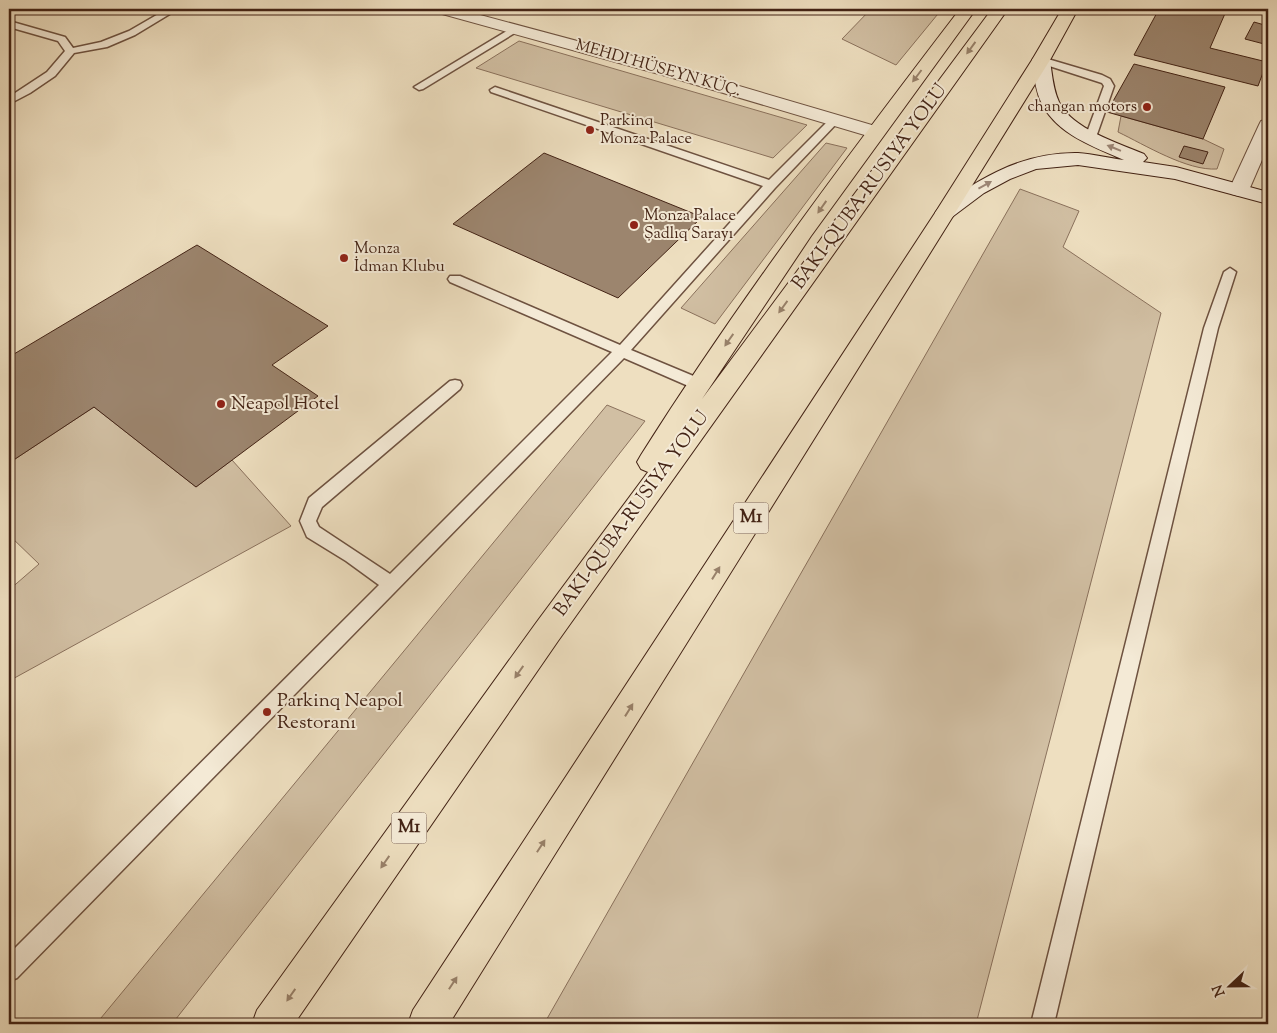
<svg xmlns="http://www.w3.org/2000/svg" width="1277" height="1033" font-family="'Sorts Mill Goudy',serif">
<rect width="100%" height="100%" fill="#eedfc0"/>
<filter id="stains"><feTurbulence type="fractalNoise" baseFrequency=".004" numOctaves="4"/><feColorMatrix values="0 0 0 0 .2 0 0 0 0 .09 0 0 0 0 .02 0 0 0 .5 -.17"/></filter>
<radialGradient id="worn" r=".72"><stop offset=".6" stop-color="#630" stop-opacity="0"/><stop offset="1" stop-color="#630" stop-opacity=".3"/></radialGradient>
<!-- green -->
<g fill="#d1bfa3" stroke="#8a715c">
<path d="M871,9h71l-46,56 -54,-26z"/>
<path d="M519,41l288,84 -34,33 -297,-90z"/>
<path d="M1121,116l82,23 21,10 -7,20c-30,2 -72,-24 -99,-37z"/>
<path d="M826,143l21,5 -132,176 -34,-16z"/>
<path d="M1020,189l59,22 -16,36 98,66 -185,711h-432z"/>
<path d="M607,405l38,16 -473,603h-76z"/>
<path d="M94,407l102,80 36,-27 59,66 -282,155v-91l30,-26 -30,-29v-72z"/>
</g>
<!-- building -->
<g fill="#9c856e" stroke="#432315">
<path d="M1159,9h68l-17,39 57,14 -9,24 -124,-31z"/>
<path d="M1254,22l14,4v19l-23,-6z"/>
<path d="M1134,64l91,23 -22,52 -96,-27z"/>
<path d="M1184,146l24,6 -5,12 -24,-7z"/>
<path d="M544,153l158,64 -84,81 -165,-74z"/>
<path d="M197,245l131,81 -56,39 46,31 -122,91 -102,-80 -85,56v-106z"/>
</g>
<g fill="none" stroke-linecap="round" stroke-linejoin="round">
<!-- lane casing -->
<g stroke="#6e5240" stroke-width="3">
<g id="lane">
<path d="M167,9h11l-43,26 -28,12 -33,6 -19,23 -25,17 -21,11v-7l38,-25 18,-21 -7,-10 -49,-14v-6l56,16 8,11 28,-6 28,-11z"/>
<path d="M515,26l5,3 -2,2 -95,58 -4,1 -5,-3z"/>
<path d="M1041,57l61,18 8,4 4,7 -19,54h-8l-2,-2 19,-52 -2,-3 -65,-21v-4z"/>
<path d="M495,87l274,93 62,-62h8l1,2 -65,68 -144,162 72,30 2,4 -2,4 -5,1 -5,-1 -69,-30 -607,620 -8,3v-27l370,-369 -33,-24 -39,-24 -7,-16 9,-23 141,-117 5,-1 5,1 2,4 -2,4 -138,118 -6,14 3,6 71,47 222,-222 -162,-70 -2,-3 2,-3h10l160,69 143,-159 -272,-94 -1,-2z"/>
<path d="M1230,268l6,4 -18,56 -164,696h-23l173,-696 20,-56z"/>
</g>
</g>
<!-- street casing -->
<g stroke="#6e5240" stroke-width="2">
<g id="street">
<path d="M433,9h25l220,59 204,60 2,4 -2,4 -7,2 -7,-2 -202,-60 -231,-64z"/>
<path d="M1268,119v27l-19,44 -3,4 -7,2 -7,-2 -3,-4 30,-65 2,-4z"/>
</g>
</g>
<!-- secondary casing -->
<g stroke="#432315" stroke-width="2">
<path id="secondary" d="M1041,55l6,1 3,4c2,14 3,29 9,42 13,27 59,41 85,52l3,4 -4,4 33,5 92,25v12l-93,-25 -97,-14 -42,4 -26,10 -26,14 -32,24 -7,2 -7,-2 -3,-4 3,-4c42,-32 86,-57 140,-56 15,1 31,5 46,7 -30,-13 -68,-26 -83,-58 -6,-13 -7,-28 -9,-42l3,-4z"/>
</g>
<!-- highway casing -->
<g stroke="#432315" stroke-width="2">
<g id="highway">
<path d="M960,9h16l-165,227 -109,163 290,-390h16l-450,632 -264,383h-42l5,-14 279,-387 112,-151 -7,-3 -4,-7 4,-7c98,-155 208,-301 319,-446z"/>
<path d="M1062,9h16l-28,51 -95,153 -506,811h-41l5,-14 522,-797 97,-153z"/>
</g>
</g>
<!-- lane -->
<use href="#lane" fill="#f4ead6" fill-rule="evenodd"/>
<!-- street -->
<use href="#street" fill="#f4ead6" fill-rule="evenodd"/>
<!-- secondary -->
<use href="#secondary" fill="#f4ead6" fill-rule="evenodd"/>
<!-- highway -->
<use href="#highway" fill="#eedfc0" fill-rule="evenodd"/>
</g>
<!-- one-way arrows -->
<defs><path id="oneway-solid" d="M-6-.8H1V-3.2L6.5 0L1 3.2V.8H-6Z" transform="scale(1.25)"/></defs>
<g fill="#98816a">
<use href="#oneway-solid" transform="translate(971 48) rotate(126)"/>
<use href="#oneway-solid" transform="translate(917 76) rotate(127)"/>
<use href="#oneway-solid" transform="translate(822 207) rotate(125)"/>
<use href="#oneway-solid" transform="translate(783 307) rotate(126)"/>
<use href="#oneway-solid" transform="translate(729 340) rotate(125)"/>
<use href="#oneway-solid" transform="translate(716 573) rotate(-58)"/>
<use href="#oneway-solid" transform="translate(519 672) rotate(125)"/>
<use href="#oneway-solid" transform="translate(629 710) rotate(-58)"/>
<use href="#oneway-solid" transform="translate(541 846) rotate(-57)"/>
<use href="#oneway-solid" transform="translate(385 862) rotate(125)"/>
<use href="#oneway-solid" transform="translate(453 983) rotate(-57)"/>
<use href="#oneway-solid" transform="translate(291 995) rotate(125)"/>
</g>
<g fill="#9c8676">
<use href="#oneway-solid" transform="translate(1114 148) rotate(-158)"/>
<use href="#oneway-solid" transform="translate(985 185) rotate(-29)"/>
</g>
<!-- markers -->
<g fill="#8f2418" stroke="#f4ead6" stroke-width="2">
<circle cx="1147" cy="107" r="5"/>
<circle cx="590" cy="130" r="5"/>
<circle cx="634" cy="225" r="5"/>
<circle cx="344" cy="258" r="5"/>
<circle cx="221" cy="404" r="5"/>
<circle cx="267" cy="712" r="5"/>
</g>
<g text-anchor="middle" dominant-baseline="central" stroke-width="4" stroke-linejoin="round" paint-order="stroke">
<!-- far-street labels -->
<g font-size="16" fill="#432315" stroke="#f4ead6">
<text transform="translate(658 69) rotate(16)">MEHDI HÜSEYN KÜÇ.</text>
</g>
<!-- far-poi labels -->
<g font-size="16" fill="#432315" stroke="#f4ead6" text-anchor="start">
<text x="1137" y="107" text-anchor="end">changan motors</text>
<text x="600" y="121">Parkinq<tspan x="600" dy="18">Monza Palace</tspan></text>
<text x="644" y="216">Monza Palace<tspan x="644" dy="18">Şadlıq Sarayı</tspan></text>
<text x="354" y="249">Monza<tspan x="354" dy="18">İdman Klubu</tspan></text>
</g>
<!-- shield labels -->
<g fill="#f4ead6" stroke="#785f4f" stroke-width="1">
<rect x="733.5" y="502.5" width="35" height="31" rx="4"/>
<rect x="391.5" y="812.5" width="35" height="31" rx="4"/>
</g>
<g font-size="18" font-weight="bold" fill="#432315">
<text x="751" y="518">M1</text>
<text x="409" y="828">M1</text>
</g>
<!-- street labels -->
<g font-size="19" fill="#432315" stroke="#f4ead6">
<text transform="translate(870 187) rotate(-54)">BAKI-QUBA-RUSIYA YOLU</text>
<text transform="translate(632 514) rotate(-54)">BAKI-QUBA-RUSIYA YOLU</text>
</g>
<!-- poi labels -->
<g font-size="19" fill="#432315" stroke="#f4ead6" text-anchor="start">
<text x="231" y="404">Neapol Hotel</text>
<text x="277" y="701">Parkinq Neapol<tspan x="277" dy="22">Restoranı</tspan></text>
</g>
</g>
<!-- margin -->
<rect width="1277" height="1033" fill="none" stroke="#eedfc0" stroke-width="30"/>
<rect x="10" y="10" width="1257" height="1013" fill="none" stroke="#432315" stroke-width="2.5"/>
<rect x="15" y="15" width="1247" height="1003" fill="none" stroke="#432315"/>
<!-- north arrow -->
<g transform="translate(1230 986) rotate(248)" stroke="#f4ead6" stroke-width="4" paint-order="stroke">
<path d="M0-4L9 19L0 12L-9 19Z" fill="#432315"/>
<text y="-8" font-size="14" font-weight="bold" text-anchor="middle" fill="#432315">N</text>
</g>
<rect width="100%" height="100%" filter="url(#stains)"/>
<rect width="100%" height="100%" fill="url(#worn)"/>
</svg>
